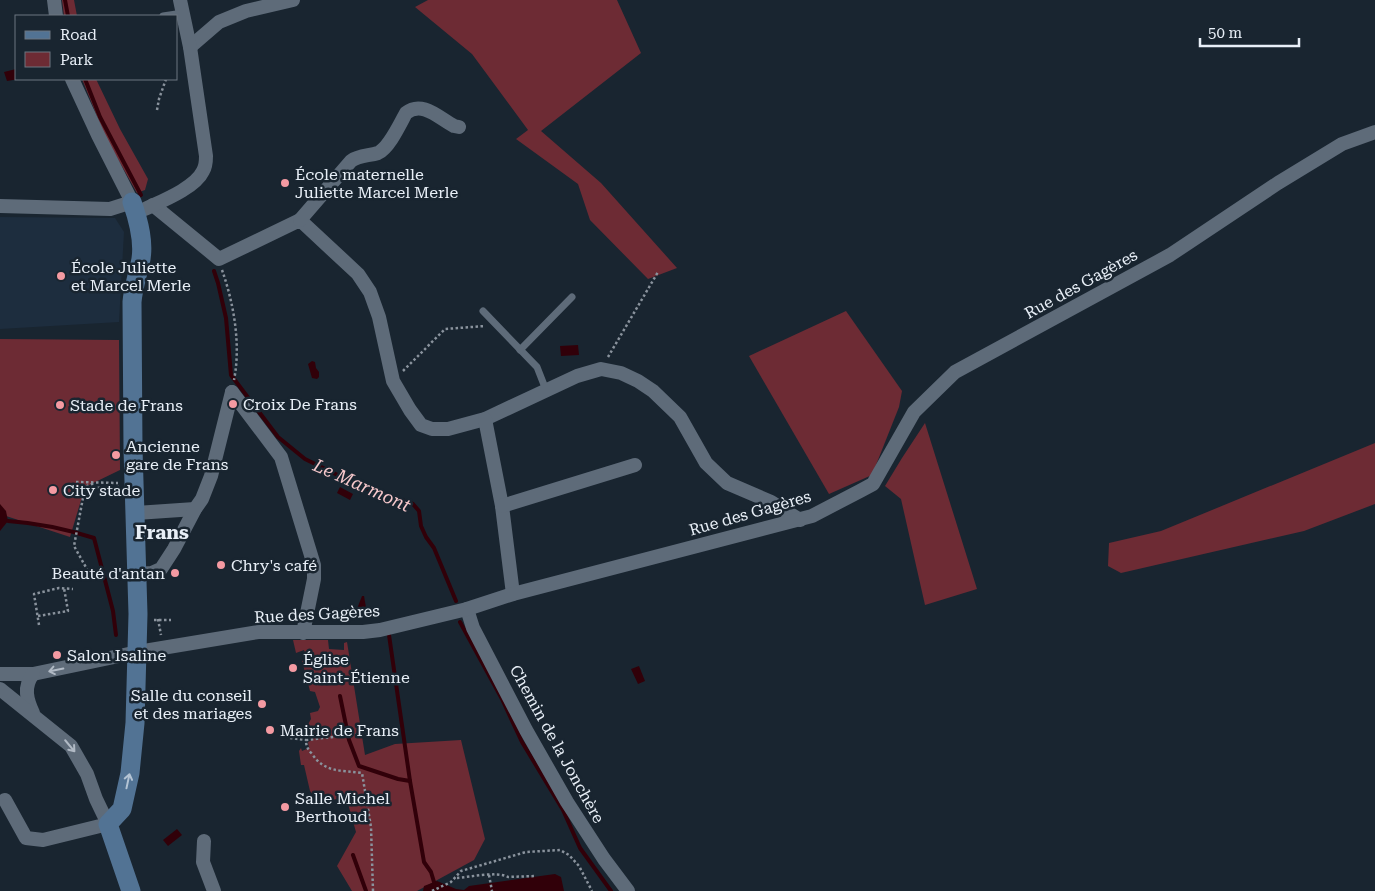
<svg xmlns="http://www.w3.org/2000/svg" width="1375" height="891" font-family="'Roboto Serif',serif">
<rect width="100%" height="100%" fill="#192530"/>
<!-- built -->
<path fill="#1d2d3e" d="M0,217l115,1 9,14 -5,90 -119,7z"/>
<!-- green -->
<g fill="#6d2b34">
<path d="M62,0h12l3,16h-13z"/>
<path d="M428,0h189l24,53 -100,78 60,52 76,85 -29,11 -58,-59 -12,-36 -62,-45 12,-9 -56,-76 -57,-47z"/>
<path d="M82,79h14l24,50 28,50 -3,11 -8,3 -31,-55z"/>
<path d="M846,311l56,80 -3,16 -27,68 -43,19 -80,-138z"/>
<path d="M0,339l119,1 1,130 -35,17 -15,50 -70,-23z"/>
<path d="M925,423l52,166 -52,16 -24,-106 -16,-13 17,-28z"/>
<path d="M1375,443v61l-71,27 -183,42 -13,-7 1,-23 52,-12z"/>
<path d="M293,640h35l1,9 15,1v-7l3,-1 18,113 30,-11 66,-4 24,99 -11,21 -57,31h-65l-15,-25 19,-34 -10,-35 -14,3 -17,-3 -5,-6 -6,-26h-3l-2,-14 2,-3 1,3 7,-3 -1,-6 4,-2 -1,-10 -5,1v-3l5,-9 -1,-6 8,-2 2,-4 -5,-15 -5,-1 -8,-30 5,-2 -3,-9 -8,3z"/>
</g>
<!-- water -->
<g fill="#310009">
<path d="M16,69v10h3l-12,2 -3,-9z"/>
<path d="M578,345l1,10 -18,1 -1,-10z"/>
<path d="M312,361l3,1 1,6 3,4v5l-2,2 -5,-1 -4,-14z"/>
<path d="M340,487l13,7 -3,6 -13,-7z"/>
<path d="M0,504l6,7 2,10 -8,10z"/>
<path d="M362,596h2l3,17 -4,3 -5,-2 -1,-5z"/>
<path d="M639,666l6,15 -7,3 -7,-15z"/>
<path d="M177,829l5,6 -14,11 -5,-6z"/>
<path d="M555,874l6,3 3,14h-141l1,-5 13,-5 19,8 8,1 5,-4z"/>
</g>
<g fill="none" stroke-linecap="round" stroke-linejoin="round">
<!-- stream -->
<g stroke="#310009" stroke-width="4">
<path d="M65,0l3,16"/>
<path d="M85,79l15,38 41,78"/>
<path d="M214,271l4,12 8,35 5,57 47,62 27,22 55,27 53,18 6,7 2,15 5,11 8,11 22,53"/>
<path d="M8,521c29,2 58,8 86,17l19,73 3,24"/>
<path d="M460,622l42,77 20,43 41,68 17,38 31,43"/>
<path d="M389,635l21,146 14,81 7,10 3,10"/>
<path d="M340,696l9,44 10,26 39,13 12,2"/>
<path d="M353,855l13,36"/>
</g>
<!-- path -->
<g stroke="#8a939d" stroke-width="2.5" stroke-dasharray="2.5 2.5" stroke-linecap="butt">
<path d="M157,110l2,-11 7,-20"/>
<path d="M222,270c12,34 19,75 12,110"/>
<path d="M608,357l50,-85"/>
<path d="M403,371l42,-42 40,-3"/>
<path d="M76,482l42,1"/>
<path d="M88,571l-14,-25 11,-59 7,-3 1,4 26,-1"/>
<path d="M38,616l30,-5 -4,-23"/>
<path d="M158,619l3,16"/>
<path d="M154,620h17"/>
<path d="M39,625l-5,-31 25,-6 14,1"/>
<path d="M290,738l16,2"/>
<path d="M489,875l3,16"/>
<path d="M457,878c13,-1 40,-7 51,-1l27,-1"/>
<path d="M373,891l-2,-64 -9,-54c-21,-3 -37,0 -50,-19 -4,-5 -6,-7 -6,-14l71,-8"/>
<path d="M432,891l19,-9 10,-11 65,-19 34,-2 9,5 10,11 13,25"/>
</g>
<!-- lane -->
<g stroke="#5e6b79" stroke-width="7">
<path d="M163,16l20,-3"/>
<path d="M483,311l54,56 9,23"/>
<path d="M520,350l52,-53"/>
</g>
<!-- street -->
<g stroke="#5e6b79" stroke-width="14">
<path d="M54,0l2,16"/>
<path d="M190,47l29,-25 27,-11 47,-11"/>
<path d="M153,205l66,54 81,-39 58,54 12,18 9,25 14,64 17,29 11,15 11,4h16l37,-10 92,-43 24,-7 20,4 17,8 15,10 27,26 26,46 21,20 44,19 29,18"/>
<path d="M0,206l110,3 22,-7 -34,-67 -26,-56"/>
<path d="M145,209c17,-8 50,-21 58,-38 3,-5 3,-10 3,-15l-16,-109 -10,-47"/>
<path d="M300,220l51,-59c8,-6 18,-5 27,-8 11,-5 22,-29 28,-40 16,-13 33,5 48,13l5,1"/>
<path d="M232,392l49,65 33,108v14l-11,54"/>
<path d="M485,419l17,87 11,88"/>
<path d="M502,506l133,-41"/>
<path d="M136,513l59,-4"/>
<path d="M137,574l15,-1 9,-4 13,-20 21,-40 7,-10 9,-23 21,-84"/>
<path d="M467,609l6,19 53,102 41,72 37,57 24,32"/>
<path d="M0,674h33l105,-22 120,-20h105l17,-2 87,-21 46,-15 299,-78 48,-25 13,-7 41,-72 41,-40 215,-117 108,-72 64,-39 33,-12"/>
<path d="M33,674c-10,13 -6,26 0,39"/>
<path d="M0,689l71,57 16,28 9,25 12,25 -65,16 -17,-2 -21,-38"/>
<path d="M204,841l-1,21 11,29"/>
</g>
<!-- secondary -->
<path stroke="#527394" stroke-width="19" d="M131,891l-23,-67 14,-15 8,-36 5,-50 3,-109 -5,-165 -1,-147c1,-13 5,-25 8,-38 5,-20 -1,-42 -8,-62"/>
</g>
<!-- one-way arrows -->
<defs><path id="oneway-shaft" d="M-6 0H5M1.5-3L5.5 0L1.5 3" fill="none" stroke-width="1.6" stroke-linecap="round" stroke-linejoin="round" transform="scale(1.25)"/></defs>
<g stroke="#b1bac5">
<use href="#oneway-shaft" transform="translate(56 670) rotate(169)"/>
<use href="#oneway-shaft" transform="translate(70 746) rotate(50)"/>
</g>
<use stroke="#b4c4d4" href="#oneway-shaft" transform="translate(128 781) rotate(-78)"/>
<!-- markers -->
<g fill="#f49aa2" stroke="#192530" stroke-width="2">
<circle cx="285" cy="183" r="5"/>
<circle cx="61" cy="276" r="5"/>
<circle cx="233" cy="404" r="5"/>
<circle cx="60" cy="405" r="5"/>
<circle cx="116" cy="455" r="5"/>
<circle cx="53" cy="490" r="5"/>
<circle cx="221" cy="565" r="5"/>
<circle cx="175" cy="573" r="5"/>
<circle cx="57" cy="655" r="5"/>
<circle cx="293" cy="668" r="5"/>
<circle cx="262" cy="704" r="5"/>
<circle cx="270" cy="730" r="5"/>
<circle cx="285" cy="807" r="5"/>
</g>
<g text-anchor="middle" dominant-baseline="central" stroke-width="5" stroke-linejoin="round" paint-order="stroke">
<!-- poi labels -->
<g font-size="16" fill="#e8eff7" stroke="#192530" text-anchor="start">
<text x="295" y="174">École maternelle<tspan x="295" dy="18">Juliette Marcel Merle</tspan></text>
<text x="71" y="267">École Juliette<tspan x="71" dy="18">et Marcel Merle</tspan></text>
<text x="243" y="404">Croix De Frans</text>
<text x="70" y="405">Stade de Frans</text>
<text x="126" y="446">Ancienne<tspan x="126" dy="18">gare de Frans</tspan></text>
<text x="63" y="490">City stade</text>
<text x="231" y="565">Chry's café</text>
<text x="165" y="573" text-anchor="end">Beauté d'antan</text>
<text x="67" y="655">Salon Isaline</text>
<text x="303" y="659">Église<tspan x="303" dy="18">Saint-Étienne</tspan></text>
<text x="252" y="695" text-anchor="end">Salle du conseil<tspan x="252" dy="18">et des mariages</tspan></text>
<text x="280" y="730">Mairie de Frans</text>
<text x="295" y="798">Salle Michel<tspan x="295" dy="18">Berthoud</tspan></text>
</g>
<!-- street labels -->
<g font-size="16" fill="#e8eff7" stroke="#192530">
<text transform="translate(1081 284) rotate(-29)">Rue des Gagères</text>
<text transform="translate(750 513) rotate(-16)">Rue des Gagères</text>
<text transform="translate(317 614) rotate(-3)">Rue des Gagères</text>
<text transform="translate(557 744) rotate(61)">Chemin de la Jonchère</text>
</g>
<!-- water labels -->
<g font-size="18" font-style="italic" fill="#f8c9cc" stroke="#192530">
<text transform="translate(362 485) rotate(24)">Le Marmont</text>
</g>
<!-- quarter labels -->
<g font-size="19" font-weight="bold" fill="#e8eff7" stroke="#192530">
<text x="162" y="532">Frans</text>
</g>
</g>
<!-- legend -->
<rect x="15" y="15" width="162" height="65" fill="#192530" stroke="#6c7680"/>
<rect x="25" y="31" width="25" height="8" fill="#527394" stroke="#6c7680"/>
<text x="60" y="40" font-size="15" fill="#e8eff7">Road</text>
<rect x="25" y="52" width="25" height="15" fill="#6d2b34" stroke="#6c7680"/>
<text x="60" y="65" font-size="15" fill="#e8eff7">Park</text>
<!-- scale -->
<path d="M1200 38v8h99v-8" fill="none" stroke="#e8eff7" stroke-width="2.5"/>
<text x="1208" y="38" font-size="15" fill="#e8eff7" stroke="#192530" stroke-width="4" paint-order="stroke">50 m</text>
</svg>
